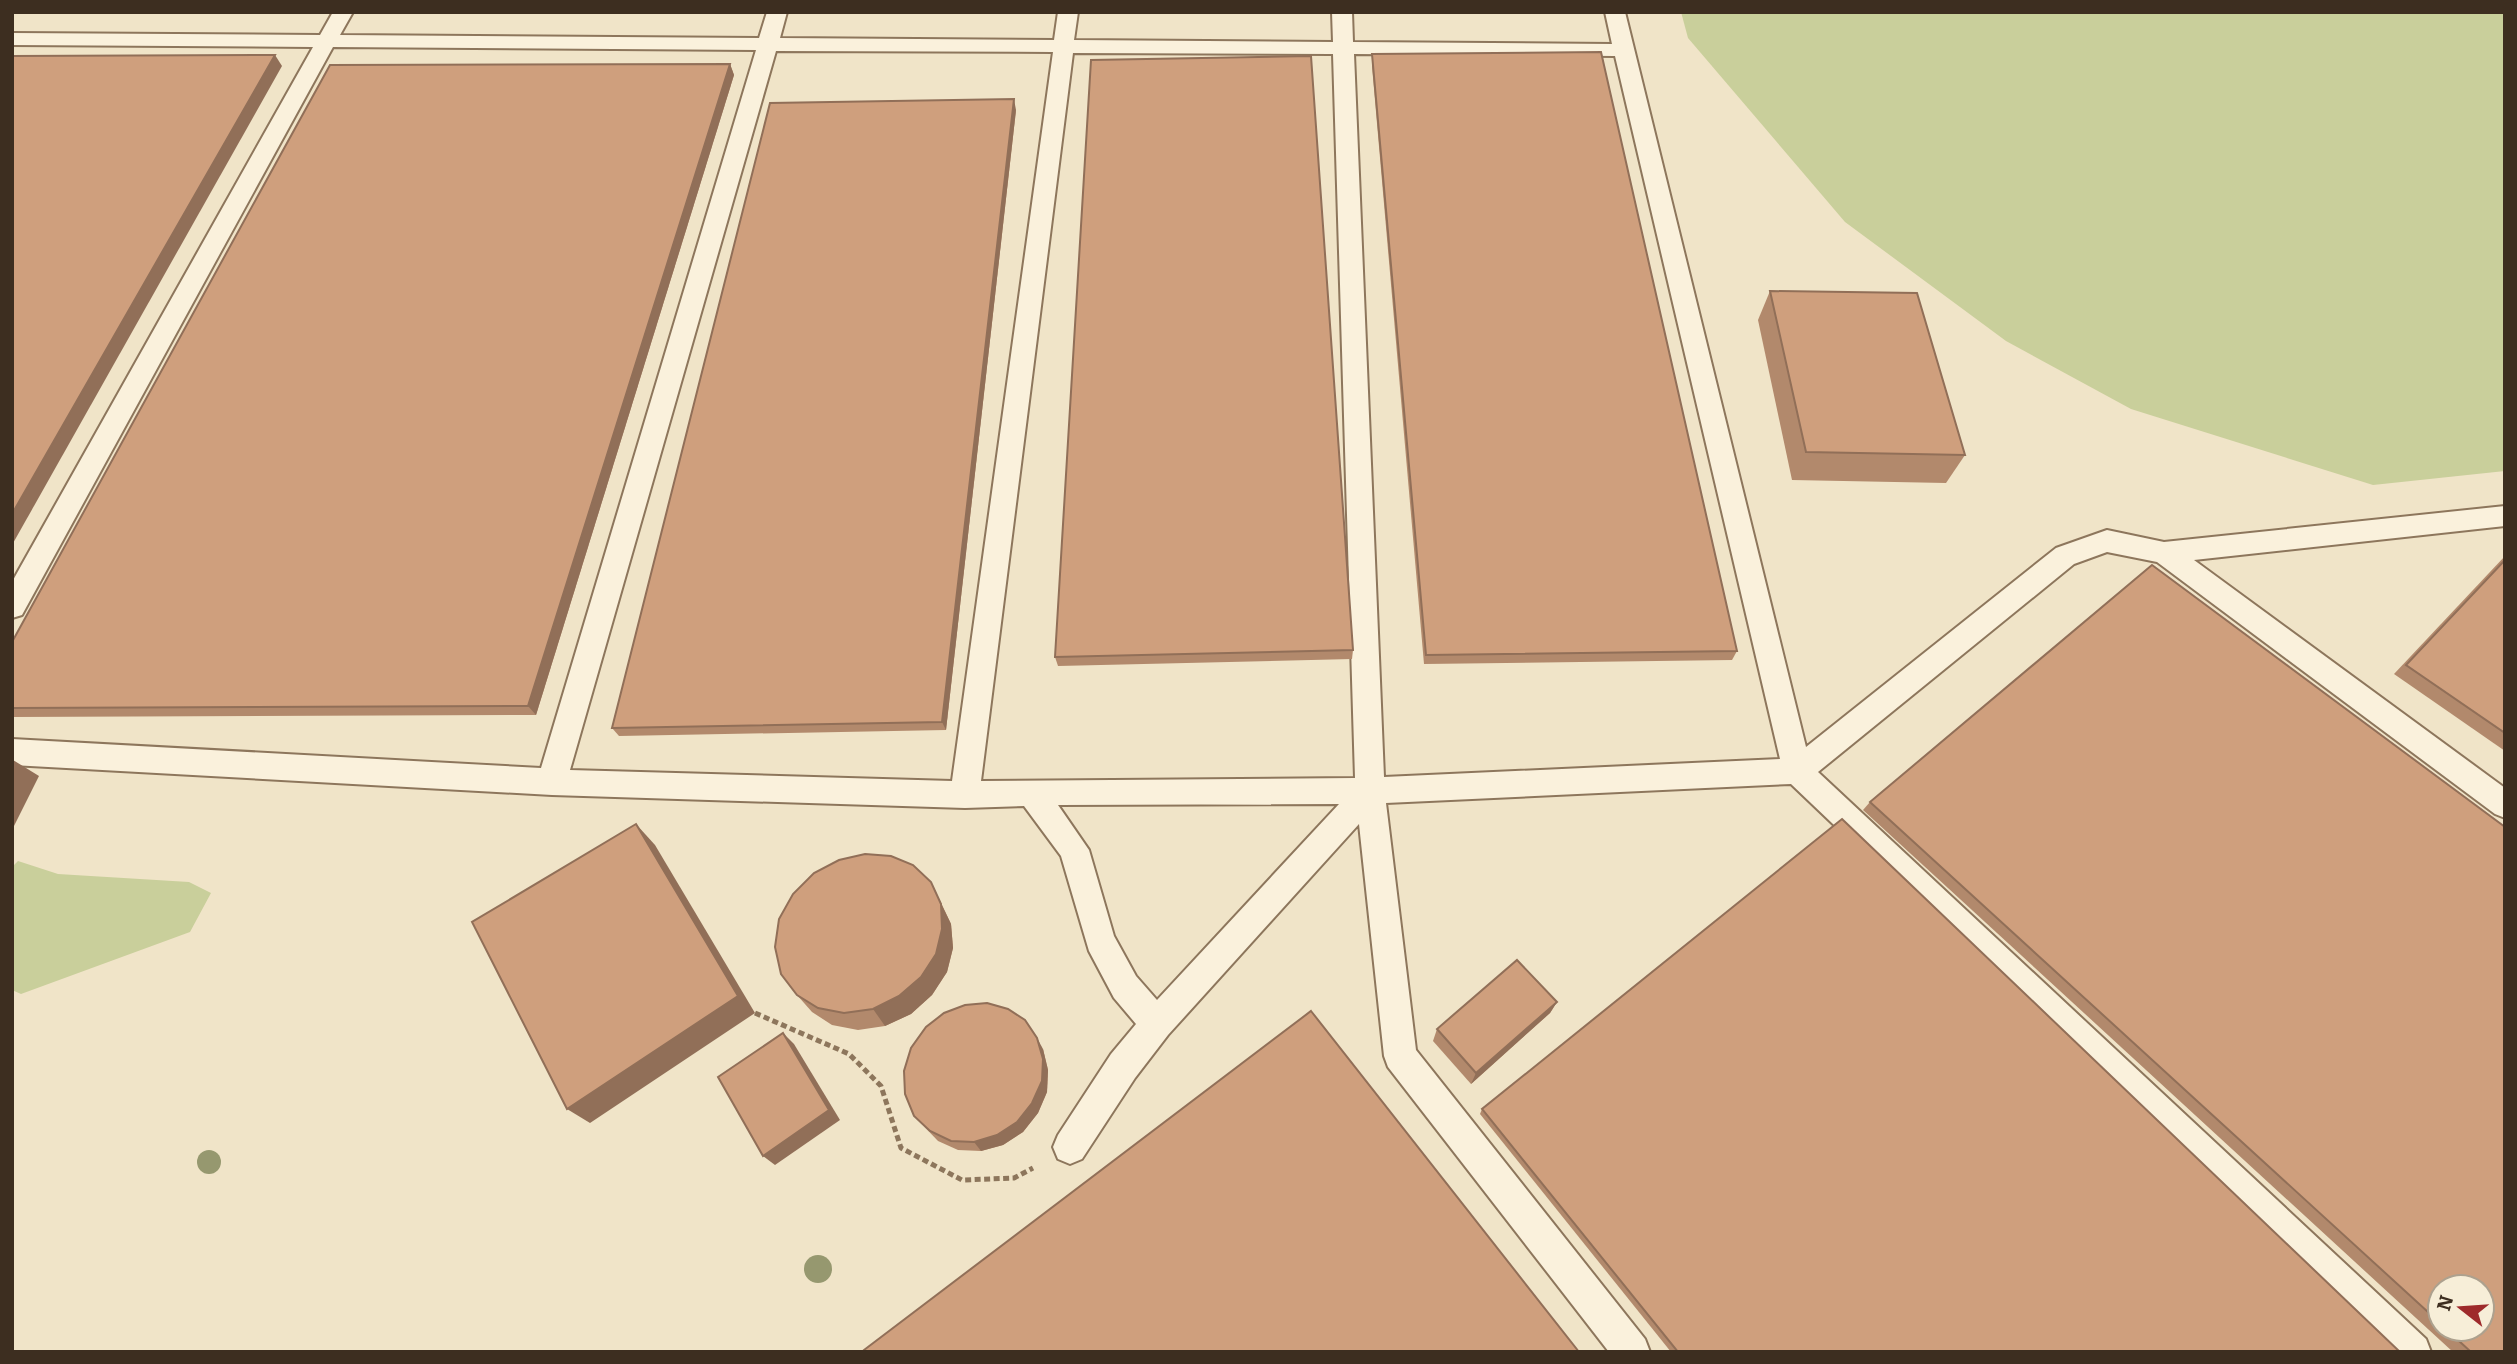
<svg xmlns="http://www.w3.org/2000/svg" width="2517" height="1364" font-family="Bitter,serif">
<rect width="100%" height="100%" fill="#f0e4c8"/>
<!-- green -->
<g fill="#c9cf9b">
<path d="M1681,12h824v459l-132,14 -242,-76 -125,-68 -161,-119 -157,-184z"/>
<path d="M18,861l40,13 131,8 22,11 -21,39 -169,62 -9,-4v-123z"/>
</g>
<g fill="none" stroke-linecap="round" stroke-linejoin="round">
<!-- lane casing -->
<g stroke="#8d765c" stroke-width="4">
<path id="lane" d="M333,12h20l-13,23 419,3 8,-26h20l-7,26 274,2 4,-28h20l-4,28 259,2 -1,-30h20l1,30 259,2 -7,-32h20l181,735 250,-199 51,-18 57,12 341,-36v20l-311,34 311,228v30l-10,-4 -338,-252 -50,-10 -33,12 -256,208 608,567 5,13h-44l-596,-568 -405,19 30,247 229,289 5,13h-41l-221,-285 -4,-11 -25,-232 -191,211 -33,43 -53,81 -12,5 -12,-5 -5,-12 5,-12 53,-81 25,-30 -22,-26 -25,-47 -28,-95 -37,-50 -59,2 -413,-13 -540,-30v-26l529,29 215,-718 -423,-3 -311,568 -10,3v-36l301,-535 -301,-2v-12l308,2zM776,51l277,1 -101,729 -382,-11zM1073,53l260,1 22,724 -374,3zM1354,54l261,2 165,703 -396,18zM1339,804l-182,196 -21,-24 -22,-40 -25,-86 -31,-45z"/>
</g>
<!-- path -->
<path stroke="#8d765c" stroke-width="5" stroke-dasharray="6 3.5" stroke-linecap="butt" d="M755,1013l94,41 32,32 20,62 61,32 52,-2 19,-10"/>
<!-- lane -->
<use href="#lane" fill="#faf1dc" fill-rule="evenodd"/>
</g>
<!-- trees -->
<g fill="#96986f">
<circle cx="209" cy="1162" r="12"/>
<circle cx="818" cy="1269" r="14"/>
</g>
<!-- wall -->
<g fill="#b2896c" fill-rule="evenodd">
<path d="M1372,54l365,597 -5,9 -308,4 -52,-598z"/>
<path d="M730,64l4,11 -198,640 -524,2v-75z"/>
<path d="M1016,110l-70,620 -327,6 -7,-8z"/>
<path d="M1770,291l195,164 -19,28 -154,-3 -34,-160z"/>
<path d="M2505,556v195l-111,-77z"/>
<path d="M2152,565l353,262v525h-52l-590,-542 7,-8zM2440,1287h42v42h-42z"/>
<path d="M1353,650l-1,9 -294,7 -3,-9z"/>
<path d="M931,882l20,42 2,24 -6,24 -15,23 -21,19 -26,12 -27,4 -26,-5 -20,-13 -15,-17z"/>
<path d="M1557,1002l-7,11 -79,71 -38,-43 4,-12z"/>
<path d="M1043,1049l5,21 -1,22 -9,21 -15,19 -20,13 -22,6 -23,-1 -20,-9 -24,-25z"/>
<path d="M1482,1109l918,243h-729l-191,-238z"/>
</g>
<!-- shaded-wall -->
<g fill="#916f58">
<path d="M275,55l7,11 -270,479v-31z"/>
<path d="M730,64l4,11 -198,640 -8,-9z"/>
<path d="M1014,99l2,11 -70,620 -4,-8z"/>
<path d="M13,760l26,16 -27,54v-69z"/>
<path d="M636,824l19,21 100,168 -165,110 -23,-14z"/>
<path d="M931,882l20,42 2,24 -6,24 -15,23 -21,19 -26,12 -12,-17z"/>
<path d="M1557,1002l-7,11 -79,71 5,-11z"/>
<path d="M783,1033l11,11 46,76 -65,45 -12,-9z"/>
<path d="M1037,1038l6,11 5,21 -1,22 -9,21 -15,19 -20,13 -22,6 -7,-9z"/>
</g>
<!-- building -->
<g fill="#cf9f7d" stroke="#916f58" stroke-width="2">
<path d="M1601,52l136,599 -311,4 -54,-601z"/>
<path d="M275,55l-263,459v-458z"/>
<path d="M1311,56l42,594 -298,7 36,-597z"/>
<path d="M730,64l-202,642 -516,2v-66l318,-577z"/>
<path d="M1014,99l-72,623 -330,6 158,-625z"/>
<path d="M1770,291l147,2 48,162 -159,-3z"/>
<path d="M2505,560v173l-99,-68z"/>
<path d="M2152,565l353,262v525h-34l-25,-23h36v-42h-42v36l-570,-521z"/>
<path d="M1842,819l558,533h-722l-196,-243z"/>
<path d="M636,824l102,172 -171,113 -95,-187z"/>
<path d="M865,854l26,2 22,9 18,17 10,22 1,25 -6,25 -15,23 -22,19 -26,13 -29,4 -26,-5 -21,-13 -16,-21 -6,-27 4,-28 14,-25 21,-21 25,-13z"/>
<path d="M1517,960l40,42 -81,71 -39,-44z"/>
<path d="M987,1003l21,6 17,11 12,18 6,21 -1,22 -10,22 -15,19 -20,13 -23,7 -23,-1 -21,-10 -16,-15 -9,-22 -1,-23 7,-23 15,-21 18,-14 21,-8z"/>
<path d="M1311,1011l268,341h-714l-1,-2z"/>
<path d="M783,1033l46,77 -66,46 -45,-79z"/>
</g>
<!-- border -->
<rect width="2517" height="1364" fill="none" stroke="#3d2e20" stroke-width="28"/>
<!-- north arrow -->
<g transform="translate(2461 1308) rotate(287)"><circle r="33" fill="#f7eed8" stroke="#ada18e" stroke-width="2"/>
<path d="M0-5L12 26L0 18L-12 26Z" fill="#9e2a2b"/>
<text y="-10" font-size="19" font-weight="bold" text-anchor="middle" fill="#3d2e20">N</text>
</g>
</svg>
